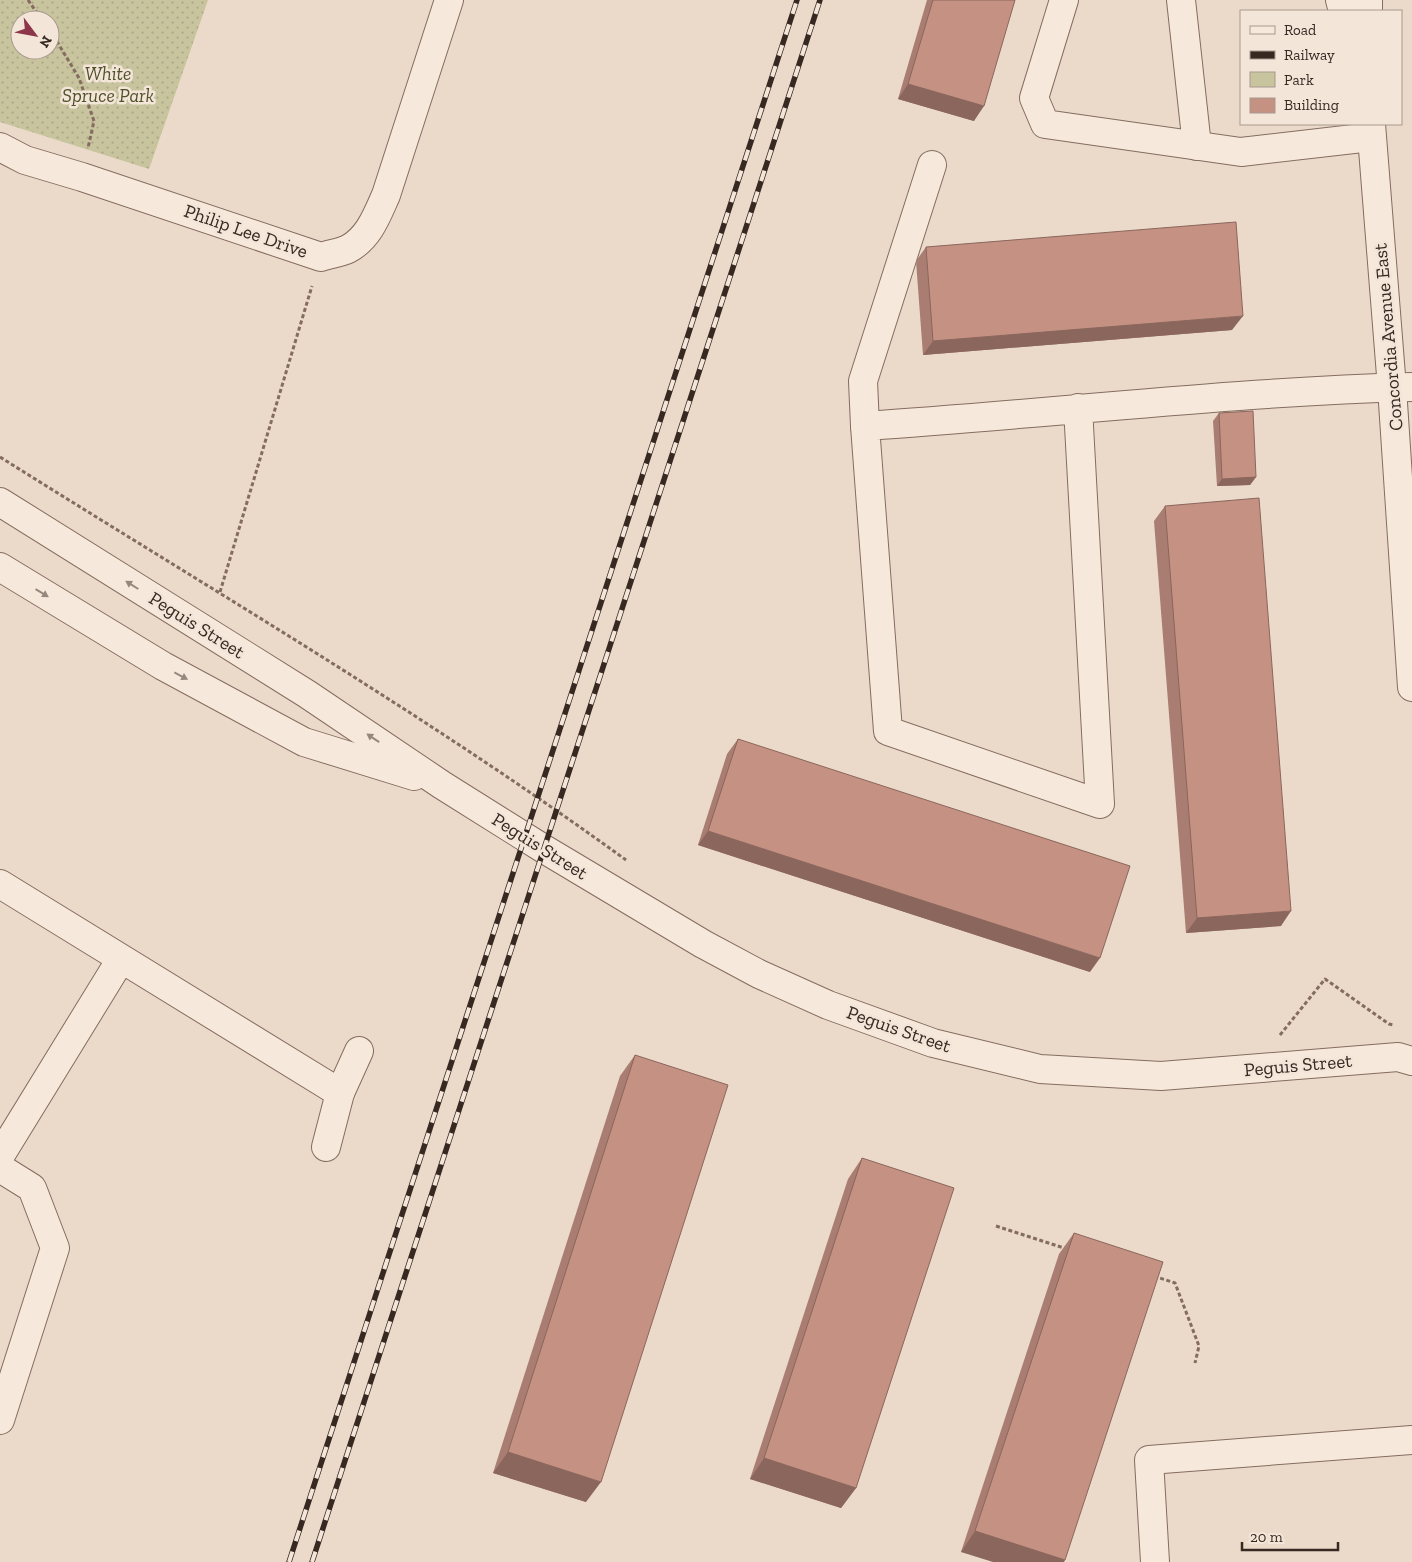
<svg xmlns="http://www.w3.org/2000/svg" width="1412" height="1562" font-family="'Zilla Slab',serif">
<defs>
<pattern id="green-dots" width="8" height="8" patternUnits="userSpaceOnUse" patternTransform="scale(1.25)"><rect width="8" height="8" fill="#c8c49e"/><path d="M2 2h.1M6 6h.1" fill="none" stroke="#aca888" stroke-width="1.8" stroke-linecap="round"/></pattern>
</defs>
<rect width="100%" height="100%" fill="#ebdac9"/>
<!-- green -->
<path fill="url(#green-dots)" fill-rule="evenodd" d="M0,0h208l-59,169 -149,-47zM20,20h30v30h-30z"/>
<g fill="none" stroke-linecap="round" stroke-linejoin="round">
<!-- minor casing -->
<g stroke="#856c60" stroke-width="30">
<g id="minor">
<path d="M1064,0l-30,98 11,26 196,28 130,-15"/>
<path d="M1181,0l16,146"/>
<path d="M1340,0l3,11"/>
<path d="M1368,0v11"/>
<path d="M1371,124l21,264 20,299"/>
<path d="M0,147l25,13 57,17 239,80c8,-3 19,-4 27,-8 21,-11 29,-34 38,-54l63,-195"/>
<path d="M1078,408l22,396 -212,-73 -23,-305c182,-12 364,-34 547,-39"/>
<path d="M865,426l-2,-45 69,-216"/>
<path d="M0,502l307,192 135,91 102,64 159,95 56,30 69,31 105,38 107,26 121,7 237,-19 14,4"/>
<path d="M0,567l163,99 141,76 110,34"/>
<path d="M0,884l340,209"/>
<path d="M326,1147l14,-54 19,-42"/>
<path d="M0,1156l121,-197"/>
<path d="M0,1168l32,20 23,60 -55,172"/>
<path d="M1155,1562l-6,-102 263,-20"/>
</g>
</g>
<!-- path -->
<g stroke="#856c60" stroke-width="3" stroke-dasharray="4 2.5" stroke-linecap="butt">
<path d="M28,0l14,20"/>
<path d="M50,30l29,48 15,43 -6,27"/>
<path d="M0,457c210,132 425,257 626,403"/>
<path d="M220,592l92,-306"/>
<path d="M1280,1035l45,-56 64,45 5,1"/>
<path d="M996,1226l71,23"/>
<path d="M1154,1276l21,7 24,63 -4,17"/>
</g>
<!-- minor -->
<use href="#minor" stroke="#f6e9dc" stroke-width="28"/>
<!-- rail casing -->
<g stroke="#372822" stroke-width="5.5">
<g id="rail">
<path d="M289,1562l508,-1562"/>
<path d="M312,1562l508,-1562"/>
</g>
</g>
<!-- rail -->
<use href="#rail" stroke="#f3e5d8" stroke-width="4" stroke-dasharray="11" stroke-linecap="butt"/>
</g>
<!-- wall -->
<g fill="#a97d71">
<path d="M927,0h88l-41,121 -76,-22z"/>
<path d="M926,247l306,83 -309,25 -7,-94z"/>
<path d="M1219,413l37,64 -6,8 -33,1 -4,-65z"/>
<path d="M1165,506l116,420 -95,7 -32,-412z"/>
<path d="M738,739l352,233 -392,-127 29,-91z"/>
<path d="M635,1055l-49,447 -93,-29 127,-397z"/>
<path d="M862,1158l-6,330 -15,20 -91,-29 98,-300z"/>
<path d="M1074,1233l-10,329 -103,-10 98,-298z"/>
</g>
<!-- shaded-wall -->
<g fill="#8a665c">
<path d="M908,84l76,22 -10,15 -76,-22z"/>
<path d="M1243,316l-11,14 -309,25 10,-14z"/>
<path d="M1256,477l-6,8 -33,1 5,-7z"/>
<path d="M708,831l392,127 -10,14 -392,-127z"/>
<path d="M1291,911l-10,15 -95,7 11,-15z"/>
<path d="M508,1452l93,30 -15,20 -93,-29z"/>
<path d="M764,1458l92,30 -15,20 -91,-29z"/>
<path d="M975,1531l90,29 -1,2h-71l-32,-10z"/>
</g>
<!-- building -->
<g fill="#c59183" stroke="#8a665c">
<path d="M933,0h82l-31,106 -76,-22z"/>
<path d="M1236,222l7,94 -310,25 -7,-94z"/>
<path d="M1253,411l3,66 -34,2 -3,-66z"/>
<path d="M1259,498l32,413 -94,7 -32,-412z"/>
<path d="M738,739l392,127 -30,92 -392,-127z"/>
<path d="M635,1055l93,30 -127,397 -93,-30z"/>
<path d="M862,1158l92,30 -98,300 -92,-30z"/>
<path d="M1074,1233l89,29 -98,298 -90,-29z"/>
</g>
<!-- one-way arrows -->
<defs><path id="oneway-solid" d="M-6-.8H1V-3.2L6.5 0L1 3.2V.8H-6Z" transform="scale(1.25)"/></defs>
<g fill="#96887f">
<use href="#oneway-solid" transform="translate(132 585) rotate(-148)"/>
<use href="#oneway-solid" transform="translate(42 593) rotate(31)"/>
<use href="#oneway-solid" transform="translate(181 676) rotate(28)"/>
<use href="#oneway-solid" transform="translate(373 738) rotate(-146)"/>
</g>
<g text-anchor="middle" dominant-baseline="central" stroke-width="5" stroke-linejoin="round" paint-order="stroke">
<!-- park labels -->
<g font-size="19" font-style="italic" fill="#50522a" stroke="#f3e5d8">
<text x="108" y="73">White<tspan x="108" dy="22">Spruce Park</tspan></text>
</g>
<!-- street labels -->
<g font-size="19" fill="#372822" stroke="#f3e5d8">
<text transform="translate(246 231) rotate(19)">Philip Lee Drive</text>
<text transform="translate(1388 337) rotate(-95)">Concordia Avenue East</text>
<text transform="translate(197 625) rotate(32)">Peguis Street</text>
<text transform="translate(540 846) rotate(32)">Peguis Street</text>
<text transform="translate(899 1029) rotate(19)">Peguis Street</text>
<text transform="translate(1298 1065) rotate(-5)">Peguis Street</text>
</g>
</g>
<!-- legend -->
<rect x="1240" y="10" width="162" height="115" fill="#f3e5d8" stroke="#a8998f"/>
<rect x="1250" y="26" width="25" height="8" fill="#f6e9dc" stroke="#a8998f"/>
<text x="1284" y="35" font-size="15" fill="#372822">Road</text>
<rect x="1250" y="51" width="25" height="8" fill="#372822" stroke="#a8998f"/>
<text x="1284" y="60" font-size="15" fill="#372822">Railway</text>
<rect x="1250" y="72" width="25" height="15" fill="#c8c49e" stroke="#a8998f"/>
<text x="1284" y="85" font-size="15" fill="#372822">Park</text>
<rect x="1250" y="98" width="25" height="15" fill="#c59183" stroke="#a8998f"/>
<text x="1284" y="110" font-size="15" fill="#372822">Building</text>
<!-- north arrow -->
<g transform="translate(35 35) rotate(122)"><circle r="24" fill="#f3e5d8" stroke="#a8998f"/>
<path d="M0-4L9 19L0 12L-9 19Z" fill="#8e3649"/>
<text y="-8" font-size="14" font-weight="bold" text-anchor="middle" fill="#372822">N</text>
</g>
<!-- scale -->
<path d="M1242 1542v8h96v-8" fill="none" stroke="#372822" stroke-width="2.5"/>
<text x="1250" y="1542" font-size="15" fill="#372822" stroke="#f3e5d8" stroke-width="4" paint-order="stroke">20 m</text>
</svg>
